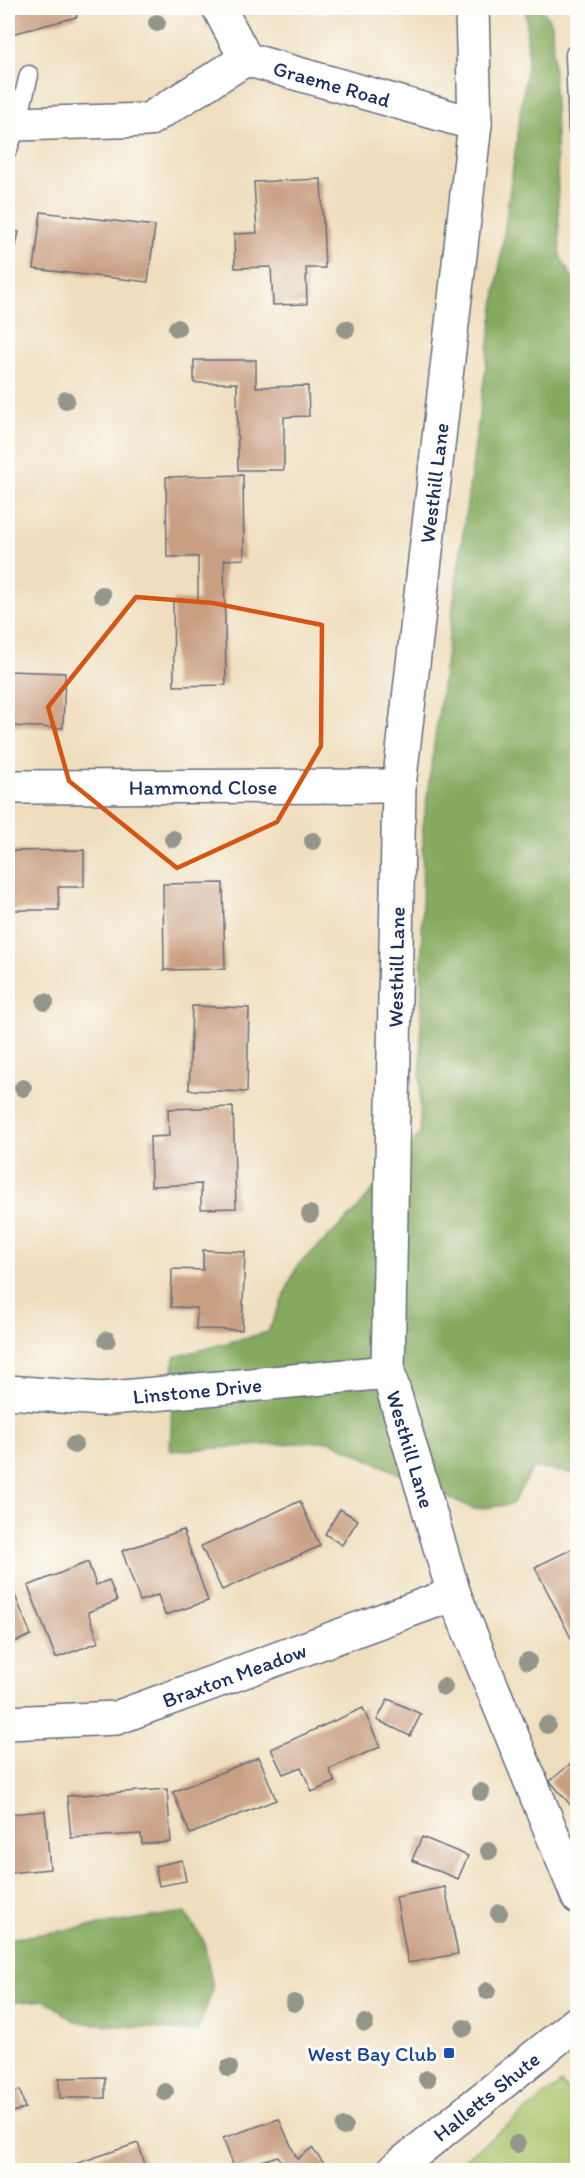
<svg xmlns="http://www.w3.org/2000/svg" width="585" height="2178" font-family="Itim,sans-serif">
<rect width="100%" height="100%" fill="#fdfcf7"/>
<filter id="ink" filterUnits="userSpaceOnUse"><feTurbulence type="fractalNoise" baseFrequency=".0167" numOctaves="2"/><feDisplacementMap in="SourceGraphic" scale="12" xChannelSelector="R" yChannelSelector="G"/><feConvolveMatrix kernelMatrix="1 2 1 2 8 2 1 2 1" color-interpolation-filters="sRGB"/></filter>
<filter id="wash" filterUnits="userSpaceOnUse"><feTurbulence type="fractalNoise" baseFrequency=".008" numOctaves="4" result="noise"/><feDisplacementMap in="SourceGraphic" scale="24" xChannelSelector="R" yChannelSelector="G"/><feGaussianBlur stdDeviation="1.35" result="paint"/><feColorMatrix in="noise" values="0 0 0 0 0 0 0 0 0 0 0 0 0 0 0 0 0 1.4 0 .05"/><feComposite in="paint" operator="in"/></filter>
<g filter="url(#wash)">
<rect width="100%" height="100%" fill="#efdebd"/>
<!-- green -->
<path fill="#a7c46b" stroke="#617a64" stroke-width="1.5" d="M561,2083l16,19v68h-126z"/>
<!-- forest -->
<g fill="#85aa5f" stroke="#506c5e" stroke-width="1.5">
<path d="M526,8h15l11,16 8,232 18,32 -1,1186 -44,-6 -21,36 -38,5 -144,-68 -160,10 4,-94 94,-25 29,-66 56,-52 67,-80 3,-308 105,-768z"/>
<path d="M185,1912l19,29 9,48 -16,43 -121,-10 -31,-22 -37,3v-64z"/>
</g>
<g id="blocks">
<!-- building -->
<g fill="#c99f82">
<path d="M8,8h67l2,9 -69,18z"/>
<path d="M321,179l4,89h-19l1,36 -34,1 -2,-38 -36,1 -1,-34 23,-1 -3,-51z"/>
<path d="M41,212l114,14 -7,56 -114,-13z"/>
<path d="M8,230l11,2 -11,48z"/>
<path d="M194,360h62v27l52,-1 1,30 -25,1v53h-46l-1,-87h-43z"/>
<path d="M243,475l1,84 -20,1 2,125 -52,1 -1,-86 25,1v-44h-31l-1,-80z"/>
<path d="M8,671l57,2 -2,55 -55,-2z"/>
<path d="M84,850v37h-26l1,23h-51v-59z"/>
<path d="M223,883l2,86 -61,1 -1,-86z"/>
<path d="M192,1006l57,2 -2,84 -58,-2z"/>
<path d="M233,1107l3,101 -35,1v-25l-50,2 -1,-49 19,-1 -1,-27z"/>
<path d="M203,1250l42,2 -3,78 -46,-1 1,-21 -26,-1 1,-38 31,1z"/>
<path d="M300,1501l20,45 -98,44 -21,-44z"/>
<path d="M340,1509l18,11 -16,25 -17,-11z"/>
<path d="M183,1530l25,71 -43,14 -7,-20 -18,6 -18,-50z"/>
<path d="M578,1546v106l-43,-85z"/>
<path d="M88,1562l8,23 13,-5 8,21 -29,11 11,30 -43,16 -28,-72z"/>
<path d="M8,1578l23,57 -23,10z"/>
<path d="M388,1699l33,15 -11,22 -33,-16z"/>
<path d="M363,1708l17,39 -51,22 6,13 -23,10 -11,-25 -18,7 -12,-25z"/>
<path d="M259,1757l17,43 -86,34 -17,-42z"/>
<path d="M570,1764l8,9v31l-5,4 -23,-27z"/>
<path d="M167,1789l4,53 -29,2 -1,-10 -70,4 -4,-42z"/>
<path d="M45,1811l5,58 -42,4v-59z"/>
<path d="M422,1837l46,19 -10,23 -46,-19z"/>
<path d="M182,1860l4,21 -27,5 -4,-20z"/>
<path d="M445,1887l13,67 -50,9 -12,-66z"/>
<path d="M105,2077v21h-45l-1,-20z"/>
<path d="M20,2090l5,18 -17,6v-20z"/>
<path d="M279,2119l18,40 15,-11 17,22h-49l5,-4 -7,-10 -43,14 -12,-32z"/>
<path d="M138,2143l9,27h-90z"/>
</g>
</g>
</g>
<g filter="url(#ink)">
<use href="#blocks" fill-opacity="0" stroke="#656c7f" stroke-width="1.5"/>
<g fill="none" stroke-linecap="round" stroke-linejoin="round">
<!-- lane casing -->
<g stroke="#656c7f" stroke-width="21">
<g id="lane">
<path d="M575,54l3,77"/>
<path d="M8,149l9,-25 12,-49"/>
</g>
</g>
<!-- street casing -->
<g stroke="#656c7f" stroke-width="36">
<g id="street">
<path id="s1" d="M219,8l27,51 229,65"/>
<path id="s2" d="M472,8l3,116 -76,662 -11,586 66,222 124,303"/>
<path d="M17,124l131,-4 98,-61"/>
<path id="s3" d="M8,787l391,-1"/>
<path id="s4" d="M8,1392l93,7 287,-27"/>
<path id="s5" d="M8,1723l108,-5 338,-124"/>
</g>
</g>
<!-- primary casing -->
<g stroke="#656c7f" stroke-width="36">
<g id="primary">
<path id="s6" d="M394,2170l184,-148"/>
</g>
</g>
<!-- lane -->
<use href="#lane" stroke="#fff" stroke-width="18"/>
<!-- street -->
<use href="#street" stroke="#fff" stroke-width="33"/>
<!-- primary -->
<use href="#primary" stroke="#fff" stroke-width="33"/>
</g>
<!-- trees -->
<g fill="#92968b">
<circle cx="157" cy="23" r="9"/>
<circle cx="177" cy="328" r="9"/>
<circle cx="346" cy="329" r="9"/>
<circle cx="66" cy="400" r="9"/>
<circle cx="102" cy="595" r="9"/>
<circle cx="173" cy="839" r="9"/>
<circle cx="313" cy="841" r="9"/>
<circle cx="45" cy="1002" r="9"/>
<circle cx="23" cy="1088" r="9"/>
<circle cx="310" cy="1214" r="9"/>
<circle cx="107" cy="1340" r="9"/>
<circle cx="74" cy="1445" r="9"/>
<circle cx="528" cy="1661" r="9"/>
<circle cx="444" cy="1687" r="9"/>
<circle cx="547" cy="1725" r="9"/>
<circle cx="481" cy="1792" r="9"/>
<circle cx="489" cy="1851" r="9"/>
<circle cx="499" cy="1913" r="9"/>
<circle cx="487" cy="1991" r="9"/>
<circle cx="294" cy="2003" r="9"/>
<circle cx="365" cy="2023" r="9"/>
<circle cx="464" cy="2028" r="9"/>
<circle cx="229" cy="2068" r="9"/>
<circle cx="427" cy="2079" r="9"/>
<circle cx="165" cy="2092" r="9"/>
<circle cx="344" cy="2127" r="9"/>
<circle cx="517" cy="2144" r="9"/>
</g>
</g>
<!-- marked area -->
<path fill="none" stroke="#d45514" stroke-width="4.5" stroke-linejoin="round" d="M136,597l77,6 109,22 -1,121 -44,76 -100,46 -108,-87 -21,-74z"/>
<!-- markers -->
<rect fill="#1a4fb4" stroke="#fdfcf7" stroke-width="2" x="443" y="2047" width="12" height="12" rx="3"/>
<g text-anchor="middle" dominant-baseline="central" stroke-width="6" stroke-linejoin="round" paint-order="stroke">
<!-- street labels -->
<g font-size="21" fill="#1b2f5e" stroke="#fdfcf7">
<text stroke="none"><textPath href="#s1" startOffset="147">Graeme Road</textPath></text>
<text transform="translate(434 483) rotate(-83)">Westhill Lane</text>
<text stroke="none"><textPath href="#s3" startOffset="195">Hammond Close</textPath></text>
<text transform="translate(396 967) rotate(-89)">Westhill Lane</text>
<text stroke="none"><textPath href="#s4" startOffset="190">Linstone Drive</textPath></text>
<text stroke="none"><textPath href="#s2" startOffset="1449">Westhill Lane</textPath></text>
<text stroke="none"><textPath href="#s5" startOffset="234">Braxton Meadow</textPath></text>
<text stroke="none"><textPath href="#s6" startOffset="118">Halletts Shute</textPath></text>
</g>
<!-- transit labels -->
<g font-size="21" fill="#164399" stroke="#fdfcf7" text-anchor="end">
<text x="437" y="2053">West Bay Club</text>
</g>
</g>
<!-- margin -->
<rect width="585" height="2178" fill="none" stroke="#fdfcf7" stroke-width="30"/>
</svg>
